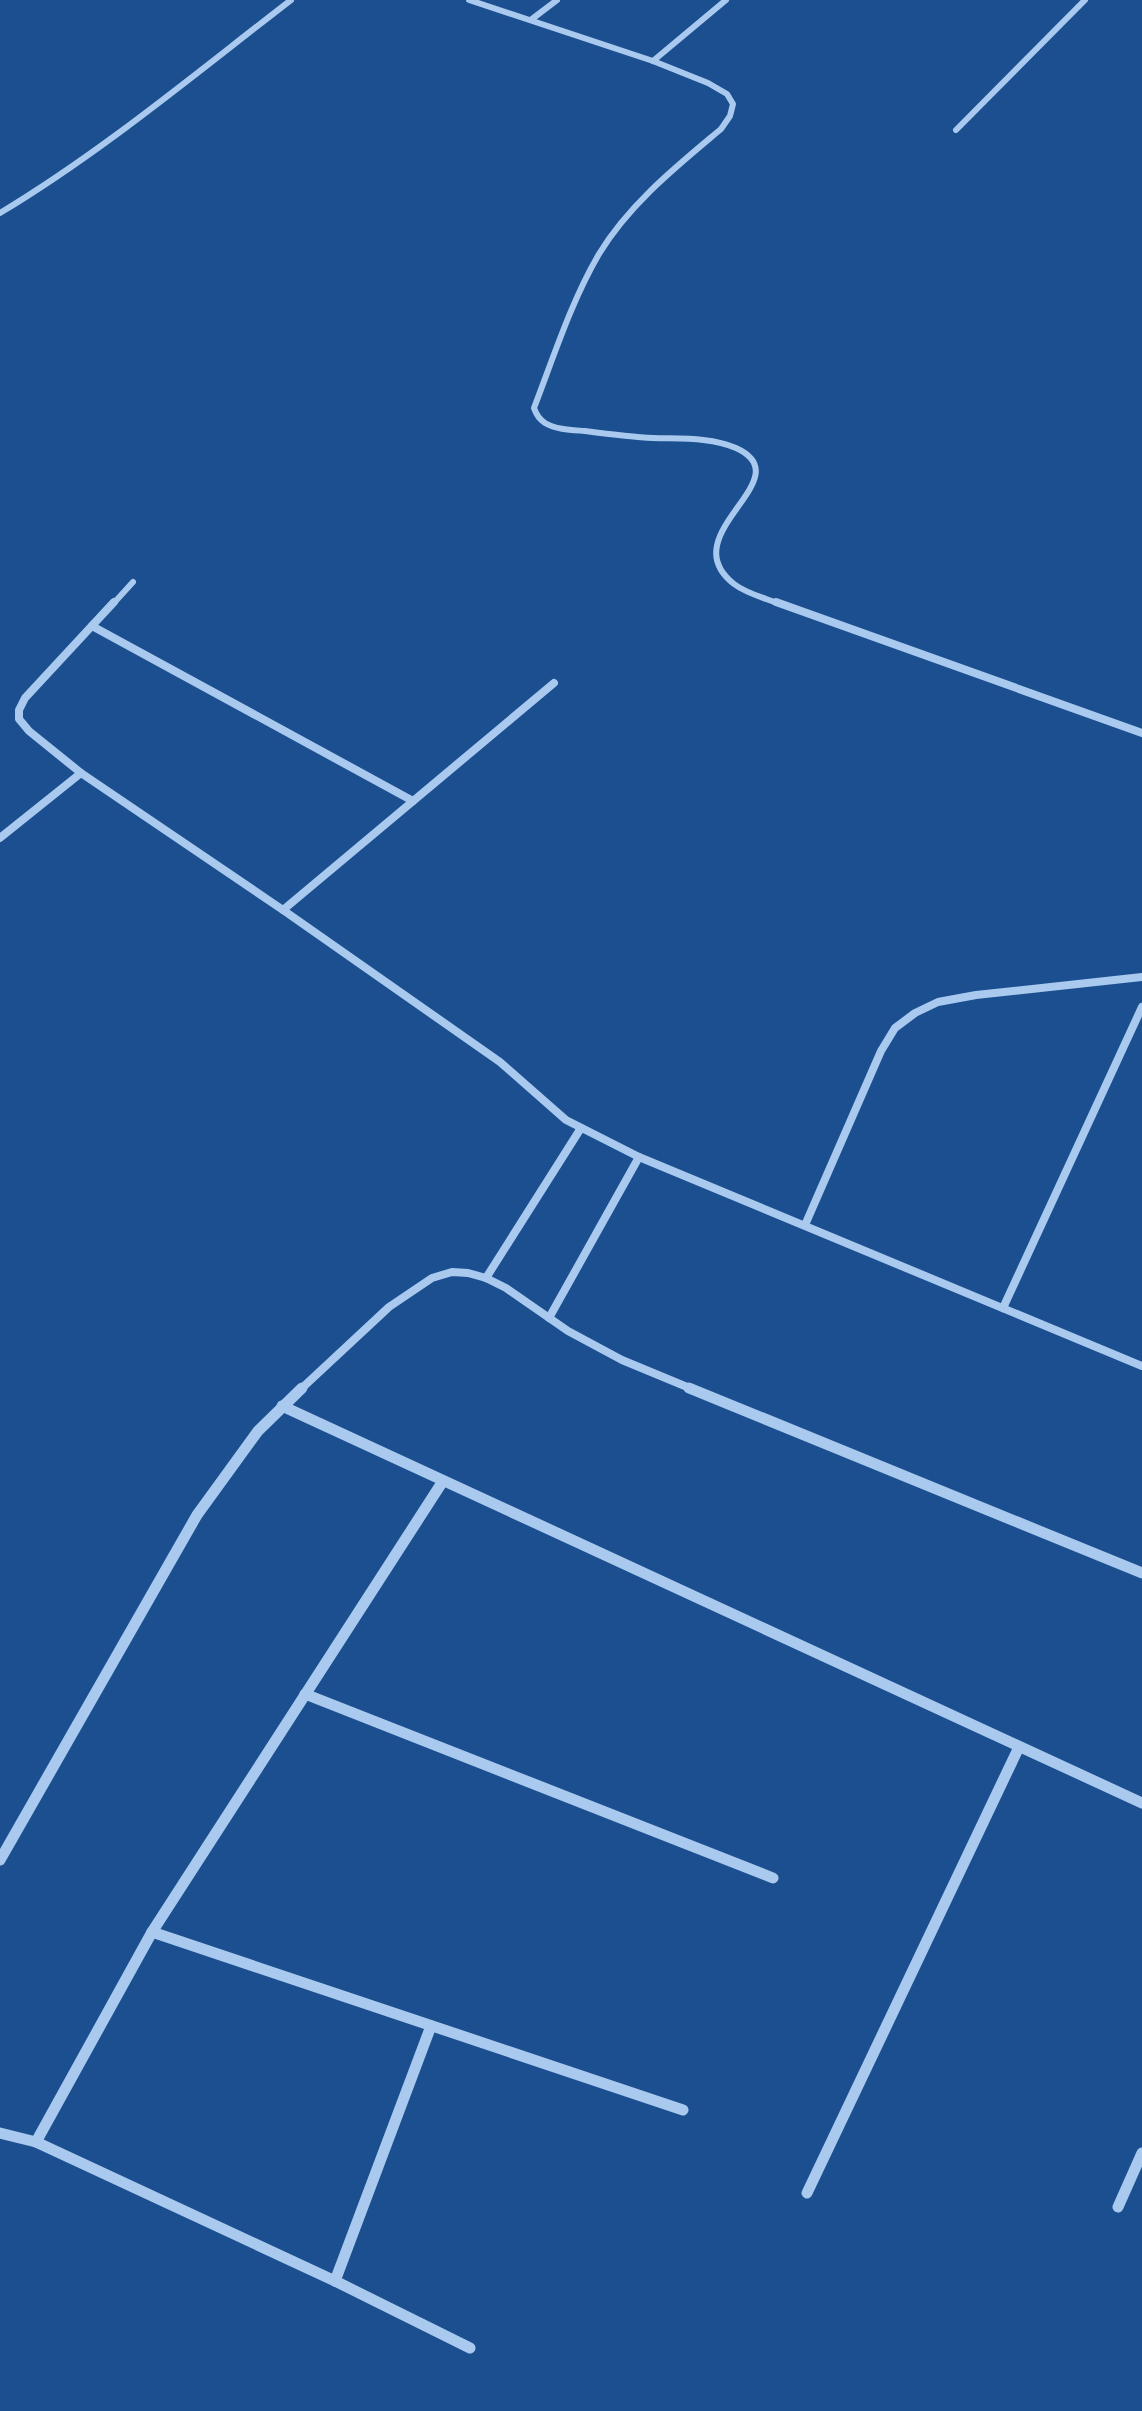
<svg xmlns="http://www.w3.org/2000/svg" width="1142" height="2411" font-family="'Titillium Web',sans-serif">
<rect width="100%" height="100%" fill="#1b4f8f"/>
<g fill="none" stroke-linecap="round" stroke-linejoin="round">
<!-- minor-far2 -->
<g stroke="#a9c9ee" stroke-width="6">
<path d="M469,0l184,61 55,22 19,11 6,10 -3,12 -9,13c-44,37 -92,75 -122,125 -28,48 -45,102 -65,154 2,6 5,11 11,15 12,7 27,7 40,8 23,3 46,6 68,7 27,1 58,-1 83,10 68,31 -66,86 -2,136 13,10 31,14 46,20"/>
<path d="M532,19l25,-19"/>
<path d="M653,61l73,-61"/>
<path d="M956,130l129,-130"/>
<path d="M0,213c103,-62 196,-140 291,-213"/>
<path d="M113,604l20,-22"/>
</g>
<!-- minor-far1 -->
<g stroke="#a9c9ee" stroke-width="8">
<path d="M114,602l-89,96 -6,12v9l10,12 52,42 202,137 217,152 66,58 73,37 503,209"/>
<path d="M776,602l366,131"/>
<path d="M92,626l321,175"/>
<path d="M0,838l81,-65"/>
<path d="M283,910l271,-227"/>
<path d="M805,1225l76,-174 14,-23 20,-15 23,-11 38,-7 166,-18"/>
<path d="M486,1278l95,-150"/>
<path d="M1003,1308l139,-301"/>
<path d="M549,1318l90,-161"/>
<path d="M301,1389l88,-82 43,-29 20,-6 16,1 18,5 20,10 62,43 54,29 70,29"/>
</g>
<!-- minor -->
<g stroke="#a9c9ee" stroke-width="11">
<path d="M689,1388l453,185"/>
<path d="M282,1406l860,397"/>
<path d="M305,1694l468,184"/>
<path d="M0,1860l197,-345 61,-84 44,-43"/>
<path d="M152,1932l531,178"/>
<path d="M0,2133l36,9 116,-210 291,-451"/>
<path d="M36,2142l299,139 135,67"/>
<path d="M807,2193l212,-446"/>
<path d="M1118,2207l24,-54"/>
<path d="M335,2281l96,-255"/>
</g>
</g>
</svg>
